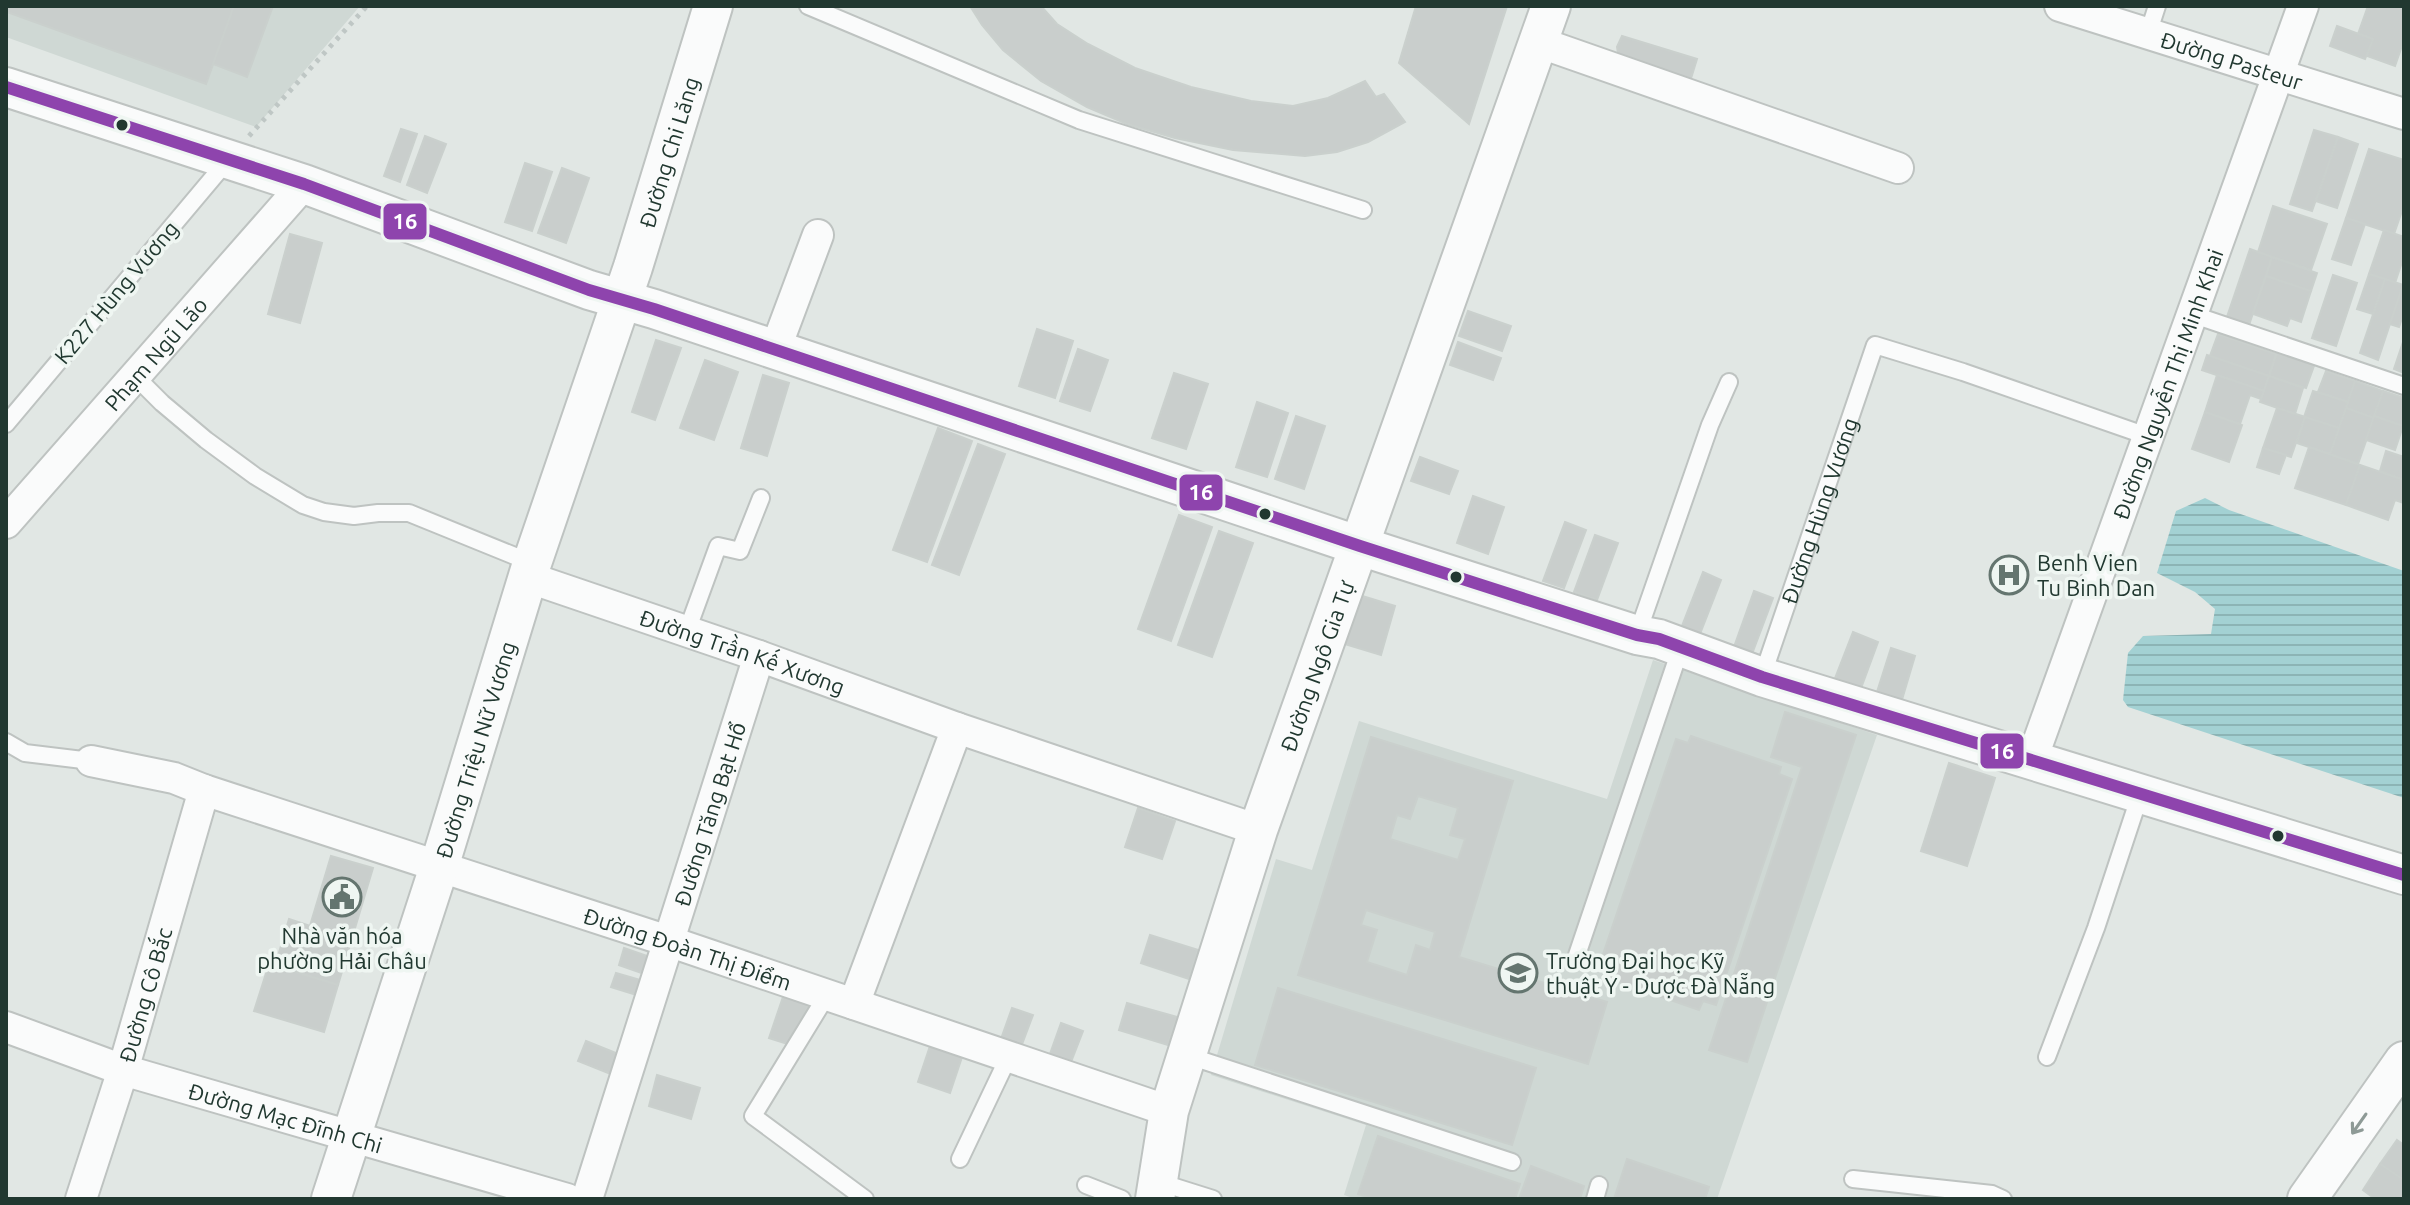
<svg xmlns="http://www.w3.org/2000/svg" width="2410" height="1205" font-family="Ubuntu,sans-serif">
<defs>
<pattern id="water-rules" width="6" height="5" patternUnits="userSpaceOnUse" patternTransform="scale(2)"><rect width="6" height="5" fill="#a3d1d3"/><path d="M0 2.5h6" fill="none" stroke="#8cb4b5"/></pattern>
</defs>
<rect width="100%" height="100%" fill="#e1e7e4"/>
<!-- built -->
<g fill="#cfd8d4">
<path d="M6,6h354l-104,121 -250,-90z"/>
<path d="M1653,660l224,75 -160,464h-361l-12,-4 22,-70 -155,-50 65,-216 36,11 47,-149 248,78z"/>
</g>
<!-- water -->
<path fill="url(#water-rules)" d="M2205,498l24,12 175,61v227l-276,-91 -5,-7 5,-47 15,-17 68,-2 4,-25 -20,-17 -38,-19 19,-62z"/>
<!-- building -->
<g fill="#c9cecc" stroke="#cad0cd" stroke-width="2" fill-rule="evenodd">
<path d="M6,6h228l-28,78 -199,-72z"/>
<path d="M234,6h39l-26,71 -34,-13z"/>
<path d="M970,6h71l16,18 31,20 47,24 56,19 60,14 42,5 35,-8 37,-17 11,16 8,-3 21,28 -37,20 -31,10 -32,4 -72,-6 -58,-12 -48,-14 -40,-17 -46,-26 -38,-31 -21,-25z"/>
<path d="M1416,6h91l-38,118 -70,-61z"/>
<path d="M2368,6h36v34l-9,26 -28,-10 6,-17 -15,-5z"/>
<path d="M2337,26l36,13 -8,20 -35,-13z"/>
<path d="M1622,36l75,23 -8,26 -70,-26 -2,-12z"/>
<path d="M401,129l16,5 -17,48 -16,-6z"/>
<path d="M2314,130l24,7 -26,74 -22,-7z"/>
<path d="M425,136l21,8 -19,49 -20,-8z"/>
<path d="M2338,137l20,7 -21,64 -21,-7z"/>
<path d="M2369,149l35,11v45l-10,29 -48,-16z"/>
<path d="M525,163l27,9 -20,59 -27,-9z"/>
<path d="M562,168l27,10 -23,65 -28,-10z"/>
<path d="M2273,206l54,18 -16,46 -53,-18z"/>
<path d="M2346,218l19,6 -14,41 -19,-6z"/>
<path d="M2384,230l20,7v19l-9,27 -26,-9z"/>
<path d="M290,234l32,9 -22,80 -32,-9z"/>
<path d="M2250,249l22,8 -23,68 -22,-8z"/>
<path d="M2272,257l45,16 -6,18 -45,-15z"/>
<path d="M2369,274l16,5 -12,35 -16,-5z"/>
<path d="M2333,275l24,8 -21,63 -24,-8z"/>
<path d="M2266,276l45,15 -10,31 -11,-4 -3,8 -34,-12z"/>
<path d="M2385,279l18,6 -25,75 -18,-7z"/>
<path d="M2403,285l1,27 -5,15 -9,-3z"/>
<path d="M1468,311l43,15 -9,25 -43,-15z"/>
<path d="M1037,329l36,12 -18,57 -36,-12z"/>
<path d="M2218,334l58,20 -7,22 -59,-20z"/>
<path d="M2404,339v34l-10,-4z"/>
<path d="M656,340l25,8 -26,72 -23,-8z"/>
<path d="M1458,342l43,16 -8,22 -43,-15z"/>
<path d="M1078,349l30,11 -18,51 -30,-10z"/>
<path d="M2278,350l37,13 -9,25 -37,-12z"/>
<path d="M2207,355l62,21 -5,15 -62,-21z"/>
<path d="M705,360l33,12 -24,68 -34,-12z"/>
<path d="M2326,371l29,10 -7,21 -30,-10z"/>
<path d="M1174,373l34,11 -22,65 -34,-11z"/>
<path d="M763,375l26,8 -22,73 -26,-8z"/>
<path d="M2217,375l47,16 -3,8 -11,-4 -10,29 -35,-12z"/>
<path d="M2269,376l34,12 -8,26 -35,-12z"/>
<path d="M2355,381l28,10 -9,27 -28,-10z"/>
<path d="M2313,391l35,11 -9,26 -35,-11z"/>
<path d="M2383,391l21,7v28l-30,-10z"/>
<path d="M1257,402l31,11 -21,64 -31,-10z"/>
<path d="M2277,408l28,9 -14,40 -28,-9z"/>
<path d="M2346,408l28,10 -16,46 -28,-10z"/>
<path d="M2205,412l37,13 -13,37 -37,-13z"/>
<path d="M1296,416l29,10 -21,63 -29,-10z"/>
<path d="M2374,416l29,10 -8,24 -29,-10z"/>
<path d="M2305,417l34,11 -9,26 -33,-11z"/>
<path d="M938,428l34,13 -45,121 -34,-12z"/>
<path d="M978,444l27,10 -46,121 -27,-10z"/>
<path d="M2309,447l51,18 -14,40 -51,-17z"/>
<path d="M2263,448l23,7 -7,19 -22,-7z"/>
<path d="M2386,451l18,6v23l-24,-9z"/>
<path d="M1420,457l38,14 -9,23 -38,-13z"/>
<path d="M2360,465l44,15v23l-9,-3 -7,20 -42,-15z"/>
<path d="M1473,496l31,11 -16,47 -31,-11z"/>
<path d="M1179,515l33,12 -41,114 -33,-12z"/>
<path d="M1565,522l21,8 -22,58 -21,-7z"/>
<path d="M1219,531l34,12 -41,114 -34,-12z"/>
<path d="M1595,535l23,8 -21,57 -23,-8z"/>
<path d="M1703,572l18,8 -21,54 -18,-8z"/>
<path d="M1754,591l19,7 -21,56 -18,-7z"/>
<path d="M1359,595l36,11 -14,49 -36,-11z"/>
<path d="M1853,632l25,10 -18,49 -26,-10z"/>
<path d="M1891,648l24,8 -14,47 -25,-8z"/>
<path d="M1785,712l71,23 -109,327 -38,-12 93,-283 -31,-10z"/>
<path d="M1691,736l90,31 -2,7 13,5 -76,226 -13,-4 -4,9 -92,-32 3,-9 -11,-3 77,-227 12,4z"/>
<path d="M1371,737l142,44 -54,176 148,45 -19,62 -290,-89zM1418,796l40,12 -8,27 15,4 -7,21 -68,-21 7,-24 13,4zM1366,910l69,22 -5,18 -14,-5 -9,30 -40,-13 10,-32 -16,-5z"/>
<path d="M1949,763l46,15 -28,88 -46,-15z"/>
<path d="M1138,808l37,13 -13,38 -37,-12z"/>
<path d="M331,856l42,12 -35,117 -42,-13z"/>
<path d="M289,919l21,7 -14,46 42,13 -14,47 -70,-21 15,-47 6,2z"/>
<path d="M1150,935l48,15 -9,29 -48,-16z"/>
<path d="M624,948l32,11 -6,17 -31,-11z"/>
<path d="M616,973l31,9 -4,15 -32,-10z"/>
<path d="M1278,988l258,80 -24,77 -257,-80z"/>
<path d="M784,994l25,8 -15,44 -25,-8z"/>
<path d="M1127,1003l50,14 -9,28 -49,-15z"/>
<path d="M1012,1008l21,7 -12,32 -20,-8z"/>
<path d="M1061,1023l22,8 -12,31 -21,-8z"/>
<path d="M586,1041l40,16 -8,20 -40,-16z"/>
<path d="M931,1043l32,11 -13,39 -32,-11z"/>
<path d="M657,1075l43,13 -9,31 -42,-13z"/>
<path d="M1378,1136l142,48 -5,15h-141l-16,-5z"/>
<path d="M2397,1140l7,5v35l-24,-16z"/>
<path d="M1627,1159l82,28 -4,12h-91z"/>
<path d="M2380,1164l24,16v19h-29l-12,-9z"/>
<path d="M1531,1166l53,20 -4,13h-61z"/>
</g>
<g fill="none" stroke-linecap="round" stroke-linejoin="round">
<!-- service casing -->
<g stroke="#bec3c1" stroke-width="20">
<g id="service">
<path d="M808,6l271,114 284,90"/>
<path d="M2148,34l9,-28"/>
<path d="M2191,314l213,72"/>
<path d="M135,376l27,27 44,37 49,36 48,29 21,7 30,4 24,-3h31l123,50"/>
<path d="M6,424l221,-263"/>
<path d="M687,631l31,-85 22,5 21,-53"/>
<path d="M1637,635l73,-210 19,-43"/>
<path id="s1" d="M1762,677l113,-332 88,27 184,64"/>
<path d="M6,742l19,11 66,8"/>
<path d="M1577,955l104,-308"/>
<path d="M827,995l-74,121 112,83"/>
<path d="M1186,1055l326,107"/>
<path d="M2047,1057l49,-129 44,-133"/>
<path d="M960,1159l49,-103"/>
<path d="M1853,1179l139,15 11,5"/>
<path d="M1159,1182l54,17"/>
<path d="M1086,1185l36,14"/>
<path d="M1595,1199l4,-14"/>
</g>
</g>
<!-- minor casing -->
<g stroke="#bec3c1" stroke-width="34">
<g id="minor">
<path id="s2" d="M2060,6l344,108"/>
<path d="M1538,42l360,126"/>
<path d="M775,350l43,-115"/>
<path id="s3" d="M6,523l298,-339"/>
<path id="s4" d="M527,577l232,79 198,72 301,102"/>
<path id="s5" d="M91,761l83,17 30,12 464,151 501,170"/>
<path id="s6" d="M2031,762l272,-756"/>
<path d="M854,1004l103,-276"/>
<path id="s7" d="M6,1027l117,43 444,129"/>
<path id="s8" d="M81,1199l42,-129 81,-280"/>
<path id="s9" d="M587,1199l172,-543"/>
</g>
</g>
<!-- tertiary casing -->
<g stroke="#bec3c1" stroke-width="42">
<g id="tertiary">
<path d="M6,87l298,97 285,106 65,19 706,237 277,89 22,4 103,38 642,198"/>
<path id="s10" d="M331,1199l108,-332 93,-304 101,-296 80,-261"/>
<path id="s11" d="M1155,1199l14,-88 89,-281 293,-824"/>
<path d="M2307,1199l97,-138"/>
</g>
</g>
<!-- path -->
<path stroke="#bfc7c5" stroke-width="5" stroke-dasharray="4 6" stroke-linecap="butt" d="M249,136l118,-130"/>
<!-- service -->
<use href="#service" stroke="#fafbfb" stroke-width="16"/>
<!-- minor -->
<use href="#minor" stroke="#fafbfb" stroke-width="30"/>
<!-- tertiary -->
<use href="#tertiary" stroke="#fafbfb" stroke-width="38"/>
<!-- bus-1 casing -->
<g stroke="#eff6f2" stroke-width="18">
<path id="bus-1" d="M6,87l298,97 285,106 65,19 706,237 277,89 22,4 103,38 642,198"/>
</g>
<!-- bus-1 -->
<use href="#bus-1" stroke="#8e44ad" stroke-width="12"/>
</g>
<!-- one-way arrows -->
<defs><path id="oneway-shaft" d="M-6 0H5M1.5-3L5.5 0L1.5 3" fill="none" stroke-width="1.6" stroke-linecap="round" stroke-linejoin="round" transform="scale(2)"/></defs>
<use stroke="#8e9a96" href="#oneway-shaft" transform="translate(2359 1124) rotate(125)"/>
<!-- icons -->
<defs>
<g id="hospital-ring" transform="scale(2)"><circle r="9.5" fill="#eff6f2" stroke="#64756f" stroke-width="1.5"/><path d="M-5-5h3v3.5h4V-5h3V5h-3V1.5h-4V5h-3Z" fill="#64756f"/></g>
<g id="civic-ring" transform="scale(2)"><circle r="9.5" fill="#eff6f2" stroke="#64756f" stroke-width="1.5"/><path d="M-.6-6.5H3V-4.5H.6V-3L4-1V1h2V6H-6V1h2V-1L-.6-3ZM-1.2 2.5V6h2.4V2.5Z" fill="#64756f"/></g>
<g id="university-ring" transform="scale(2)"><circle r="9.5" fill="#eff6f2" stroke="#64756f" stroke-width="1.5"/><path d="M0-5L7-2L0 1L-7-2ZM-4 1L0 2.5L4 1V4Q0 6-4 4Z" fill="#64756f"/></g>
</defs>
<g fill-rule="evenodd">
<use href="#hospital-ring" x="2009" y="575"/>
<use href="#civic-ring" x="342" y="897"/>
<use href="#university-ring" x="1518" y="973"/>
</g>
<!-- markers -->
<g fill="#213830" stroke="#eff6f2" stroke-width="3">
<circle cx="122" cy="125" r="7"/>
<circle cx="1265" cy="514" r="7"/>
<circle cx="1456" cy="577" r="7"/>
<circle cx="2278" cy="836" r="7"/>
</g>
<g text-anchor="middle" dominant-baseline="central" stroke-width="7" stroke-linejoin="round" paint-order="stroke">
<!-- street labels -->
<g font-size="22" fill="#213830" stroke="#eff6f2">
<text stroke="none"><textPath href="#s2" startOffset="180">Đường Pasteur</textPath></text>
<text stroke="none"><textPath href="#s10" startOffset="1100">Đường Chi Lăng</textPath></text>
<text transform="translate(116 292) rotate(-50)">K227 Hùng Vương</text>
<text stroke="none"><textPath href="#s3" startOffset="226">Phạm Ngũ Lão</textPath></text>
<text stroke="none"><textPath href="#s6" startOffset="402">Đường Nguyễn Thị Minh Khai</textPath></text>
<text stroke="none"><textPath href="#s1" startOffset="176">Đường Hùng Vương</textPath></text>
<text stroke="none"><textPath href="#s4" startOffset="228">Đường Trần Kế Xương</textPath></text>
<text stroke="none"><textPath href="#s11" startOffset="558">Đường Ngô Gia Tự</textPath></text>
<text stroke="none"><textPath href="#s10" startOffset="472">Đường Triệu Nữ Vương</textPath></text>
<text stroke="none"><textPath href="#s9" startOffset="404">Đường Tăng Bạt Hổ</textPath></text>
<text stroke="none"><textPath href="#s5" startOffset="626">Đường Đoàn Thị Điểm</textPath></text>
<text stroke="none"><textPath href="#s8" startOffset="214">Đường Cô Bắc</textPath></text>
<text stroke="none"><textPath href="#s7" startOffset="294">Đường Mạc Đĩnh Chi</textPath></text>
</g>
<!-- poi labels -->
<g font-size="22" fill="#213830" stroke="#eff6f2" text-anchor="start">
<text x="2037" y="562">Benh Vien<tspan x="2037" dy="25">Tu Binh Dan</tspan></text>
<text x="342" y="935" text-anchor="middle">Nhà văn hóa<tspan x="342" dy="25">phường Hải Châu</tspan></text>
<text x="1546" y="960">Trường Đại học Kỹ<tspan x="1546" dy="25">thuật Y - Dược Đà Nẵng</tspan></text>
</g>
</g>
<g stroke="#eff6f2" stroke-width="3">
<rect x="382" y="202" width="46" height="39" rx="8" fill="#8e44ad"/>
<rect x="1178" y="473" width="46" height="39" rx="8" fill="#8e44ad"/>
<rect x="1979" y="732" width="46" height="38" rx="8" fill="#8e44ad"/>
</g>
<g font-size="22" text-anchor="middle" font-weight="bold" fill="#fff">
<text x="405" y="229">16</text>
<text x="1201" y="500">16</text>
<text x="2002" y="759">16</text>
</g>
<!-- border -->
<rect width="2410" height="1205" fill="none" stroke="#213830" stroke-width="16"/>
</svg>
